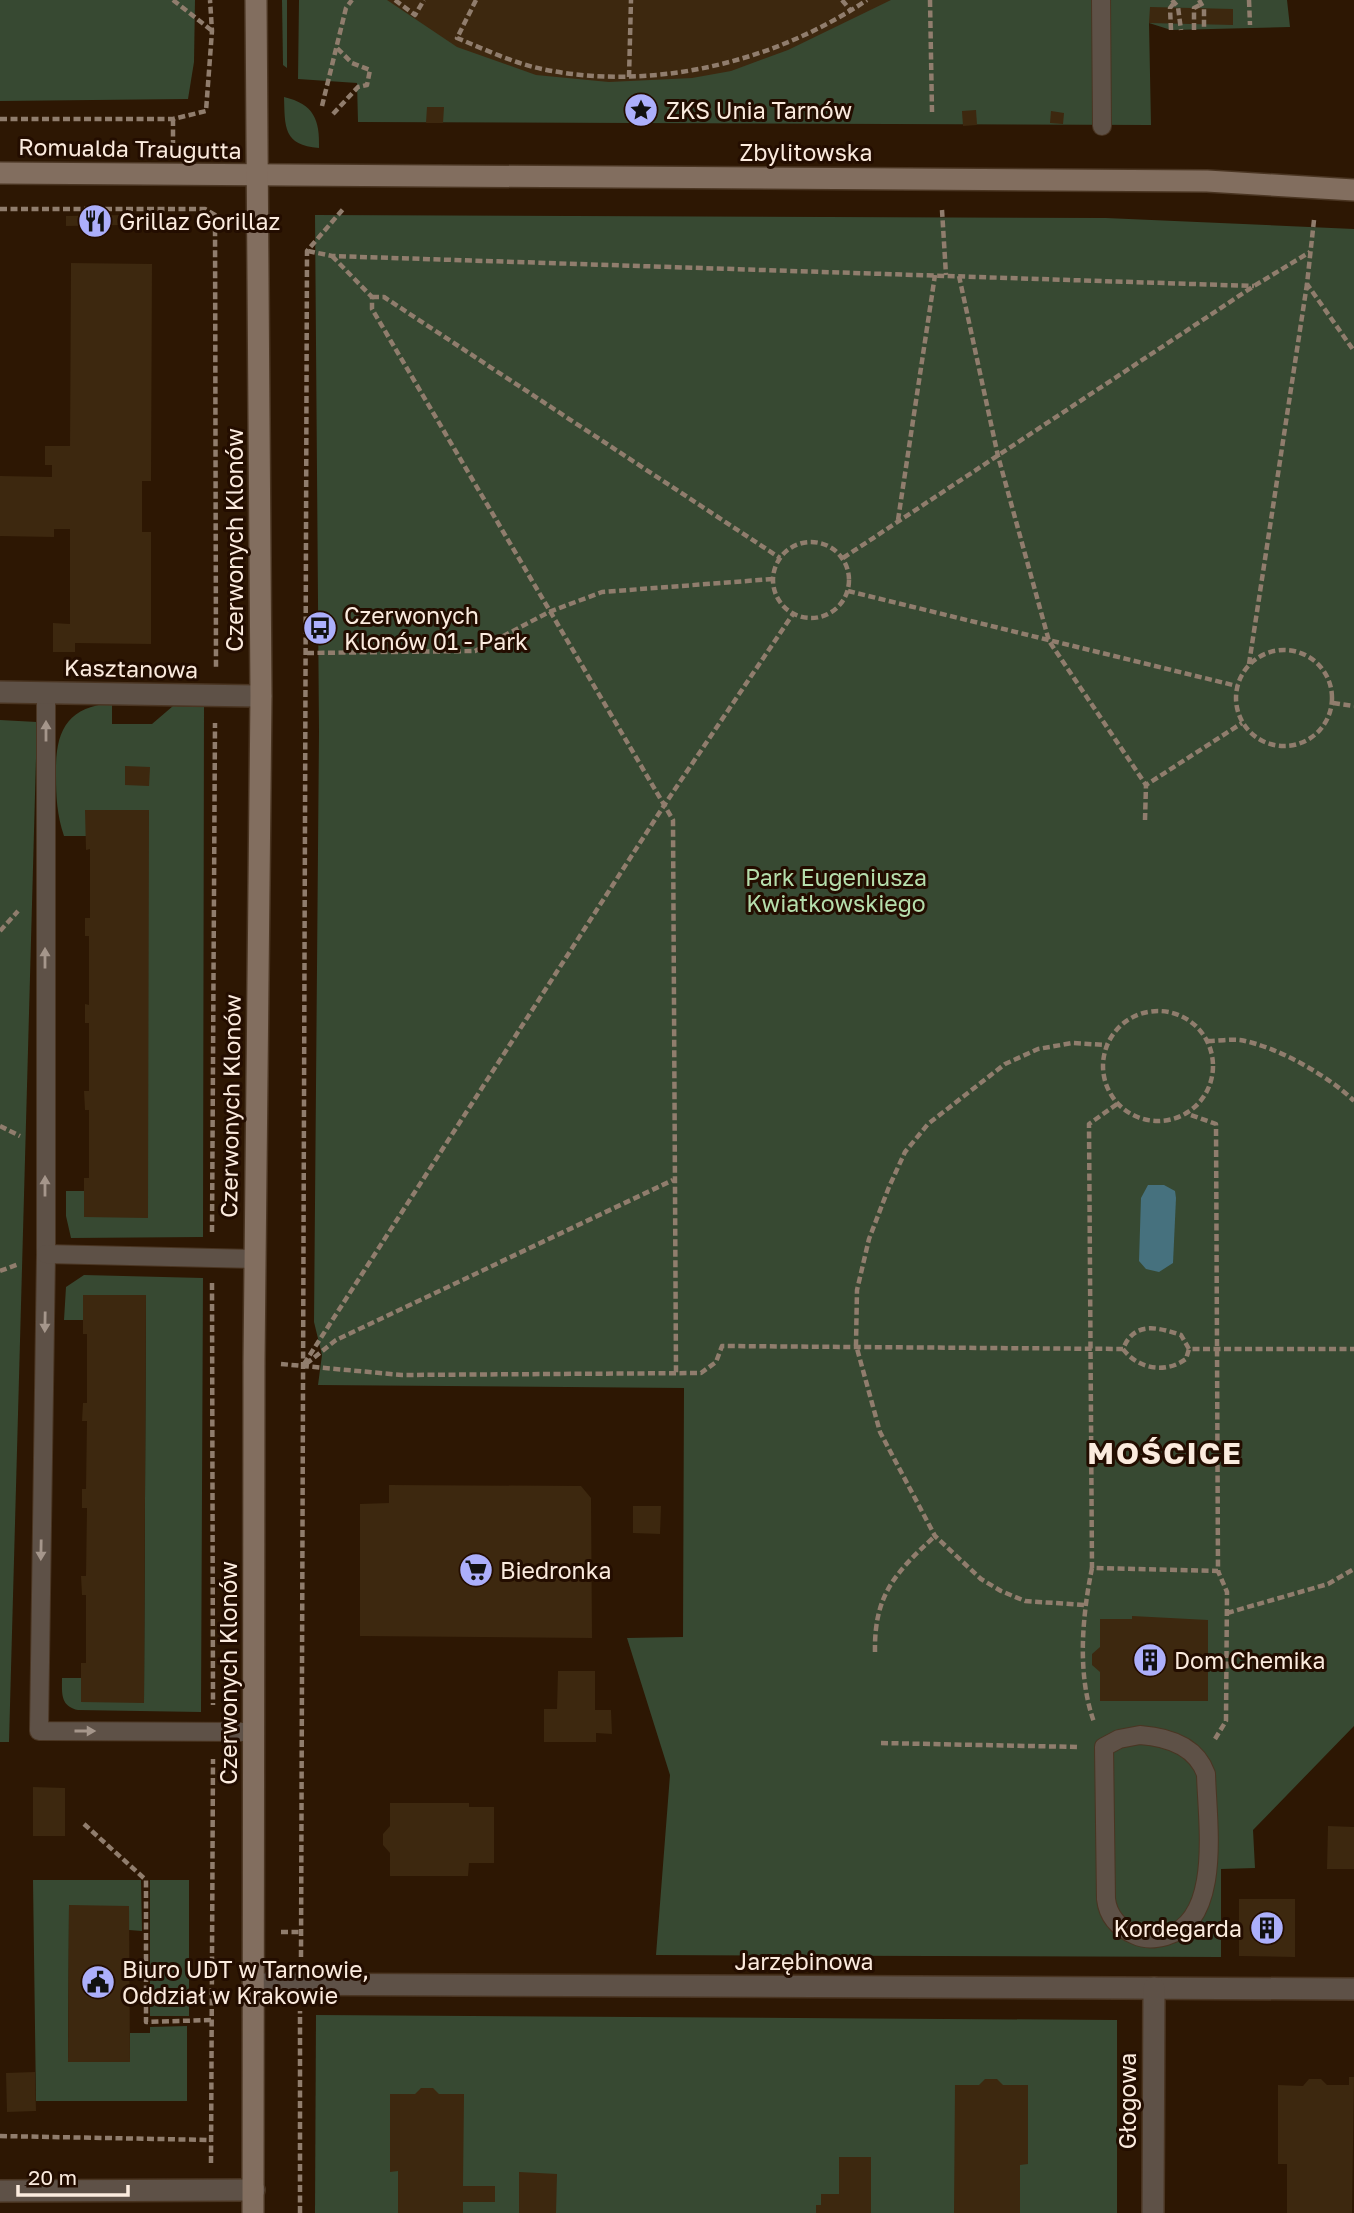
<svg xmlns="http://www.w3.org/2000/svg" width="1354" height="2213" font-family="'Golos Text',sans-serif">
<rect width="100%" height="100%" fill="#2d1703"/>
<!-- green -->
<g fill="#374932">
<path d="M0,0h195l-1,62 -6,37 -188,2z"/>
<path d="M282,0h5v68l-4,-3z"/>
<path d="M299,0h988l3,27 -119,3 -22,-7 2,102 -793,-3 -1,-39 -59,-4z"/>
<path d="M284,97c30,7 36,23 35,51 -36,-3 -34,-21 -35,-51z"/>
<path d="M315,215l791,3 248,11v1497l-101,104 2,38 -34,1v88l-565,-2 14,-180 -43,-137 56,-1 1,-249 -366,-3 4,-30 -8,-33 5,-591z"/>
<path d="M112,703v21h40l21,-18 31,1 -1,530 -132,1 -5,-22v-25h18v25l65,-406h-63v26h-22c-7,-21 -8,-39 -8,-60 -1,-43 9,-69 56,-73z"/>
<path d="M0,720l37,2 -28,1020h-9z"/>
<path d="M84,1275l119,3 -2,434 -123,-2c-18,-4 -16,-17 -16,-32h19v24h63l2,-407h-62l-1,25h-19l2,-33z"/>
<path d="M33,1880h108l1,51 -13,-1v-24h-60l-1,156h62v-29h20v-6l37,-1v75h-151z"/>
<rect x="150" y="1880" width="39" height="136"/>
<path d="M316,2015l801,5v193h-802z"/>
</g>
<!-- water -->
<path fill="#46717e" d="M1148,1185h16l11,6 1,7 -3,65 -14,9 -13,-3 -7,-8 2,-63z"/>
<!-- building -->
<g fill="#3d280f">
<path d="M387,0h504l-103,50 -57,21 -39,7 -83,4 -73,-7 -79,-28z"/>
<path d="M1150,7l83,2v16l-84,-2z"/>
<path d="M427,107h17l-1,16h-17z"/>
<path d="M976,110l1,15 -14,1 -1,-15z"/>
<path d="M1051,111l13,2 -1,11 -13,-1z"/>
<path d="M124,215v10l-58,1v-10z"/>
<path d="M71,263l81,1 -1,217h-9v51h9v112l-76,-1v9h-22v-29l17,1v-95h-16v8l-54,-1v-60l52,1v-12h-7v-19h25z"/>
<path d="M125,766l25,1 -1,19 -24,-1z"/>
<path d="M85,810h64l-1,408 -64,-1v-39h5v-68h-4l-1,-19h5v-68h-4v-19l4,1v-69h-4v-18h5v-69l-4,1z"/>
<path d="M83,1295h63l-2,408 -63,-1v-39h5v-68h-4l-1,-19h5l1,-68h-5v-19h4l1,-68h-5l1,-18h4v-69h-4z"/>
<path d="M389,1485l192,1 10,12 1,140 -232,-2v-132l29,-1z"/>
<path d="M633,1506h28l-1,28 -27,-1z"/>
<path d="M1132,1616l76,4v81h-108v-29l-8,-7v-11l8,-7v-28h32z"/>
<path d="M558,1671h37v39h16l1,24 -16,-1v9h-52v-33h13z"/>
<path d="M33,1787l32,1v48h-32z"/>
<path d="M390,1803h79v4h25v56h-25l-1,13h-78v-23l-7,-8v-11l7,-8z"/>
<path d="M1328,1826l26,1v42h-27z"/>
<path d="M1239,1899h56v58l-56,-1z"/>
<path d="M69,1905l60,1 1,156h-62z"/>
<path d="M35,2072l1,39 -29,1 -1,-39z"/>
<path d="M1349,2077h5l-2,136h-65v-49h-9v-79l25,1 6,-7h12l6,6h22z"/>
<path d="M985,2079h12l6,6h25v79l-8,1v48h-66l1,-128h24z"/>
<path d="M421,2088h12l6,6h25l-1,92h32v16h-32v11h-65v-42l-8,1v-78h25z"/>
<path d="M839,2157h32v56h-55v-8h5v-11h18z"/>
<path d="M519,2172l38,2 -1,39h-37z"/>
</g>
<g fill="none" stroke-linecap="round" stroke-linejoin="round">
<!-- lane casing -->
<g stroke="#4a3522" stroke-width="20">
<g id="lane">
<path d="M1101,0l1,126"/>
<path d="M46,693v561l-7,477 216,1"/>
<path d="M46,1254l209,5"/>
<path d="M1140,1735c28,2 56,11 66,39 1,46 17,147 -40,162 -11,3 -20,4 -31,-1 -16,-7 -27,-19 -29,-36l-2,-152 15,-8z"/>
</g>
</g>
<!-- street casing -->
<g stroke="#4a3522" stroke-width="24">
<g id="street">
<path d="M0,692l261,4"/>
<path d="M254,1984l1100,5"/>
<path d="M0,2191l254,-1"/>
<path d="M1153,2213l1,-225"/>
</g>
</g>
<!-- secondary casing -->
<g stroke="#4a3522" stroke-width="24">
<g id="secondary">
<path d="M0,173l1207,8 147,9"/>
<path d="M253,2213l1,-851 7,-666 -5,-696"/>
</g>
</g>
<!-- path -->
<g stroke="#907d6d" stroke-width="4.5" stroke-dasharray="7 3.5" stroke-linecap="butt">
<path d="M173,0l38,30"/>
<path d="M395,0l20,15 9,-15"/>
<path d="M476,0l-19,38c27,11 56,25 85,31 110,23 233,-7 325,-69"/>
<path d="M842,0l9,11"/>
<path d="M930,0l2,112"/>
<path d="M1172,0l6,7 3,23"/>
<path d="M1199,0l5,9v21"/>
<path d="M1249,0l1,25"/>
<path d="M1171,30l-1,-22 3,-4"/>
<path d="M1194,30v-22l6,-3"/>
<path d="M629,77l2,-77"/>
<path d="M322,106l24,-98 6,-8"/>
<path d="M333,114l25,-27 9,-2 3,-15 -18,-7 -16,-16"/>
<path d="M0,119h173l33,-8 6,-80 -2,-31"/>
<path d="M173,119v24"/>
<path d="M0,209h205l10,6 1,454"/>
<path d="M942,210l4,65"/>
<path d="M1314,220l-7,64 47,67"/>
<path d="M308,251l24,5 922,30"/>
<path d="M332,256l40,41v12l301,511 3,553"/>
<path d="M959,276l39,180 51,185 97,144 96,-62"/>
<path d="M372,297h12l396,261"/>
<path d="M898,520l37,-245"/>
<circle cx="811" cy="580" r="38"/>
<path d="M843,558l411,-272 56,-34"/>
<path d="M848,591l389,95"/>
<circle cx="1284" cy="698" r="48"/>
<path d="M307,653l168,-2 74,-39 53,-20 171,-13"/>
<path d="M1249,664l58,-380"/>
<path d="M1333,703l21,3"/>
<path d="M1145,820l1,-35"/>
<path d="M0,931l18,-20"/>
<circle cx="1158" cy="1066" r="55"/>
<path d="M1208,1041c10,0 22,-2 32,-1 36,6 89,36 114,61"/>
<path d="M1117,1104l-28,20 3,444 126,3 -2,-447 -28,-10"/>
<path d="M0,1126l20,10"/>
<path d="M212,1232l3,-509"/>
<path d="M0,1271l19,-7"/>
<path d="M212,1283l1,422"/>
<path d="M1123,1349c15,20 42,25 63,10l3,-10"/>
<path d="M281,1364l121,11 299,-2 15,-11 6,-16 401,3c11,-28 34,-22 58,-14l8,14h165"/>
<path d="M304,1364l361,-560 128,-190"/>
<path d="M306,1364l30,-24 337,-160"/>
<path d="M1092,1568c-10,49 -15,107 2,154"/>
<path d="M1084,1605l-59,-4 -24,-10 -20,-12 -46,-43 -55,-104 -24,-87 1,-55 12,-51 20,-52 16,-35 23,-28 77,-60 33,-15 34,-6 34,2"/>
<path d="M1227,1613l101,-29 26,-15"/>
<path d="M875,1652c-1,-57 20,-79 60,-116"/>
<path d="M1215,1739l11,-18 1,-129 -9,-21"/>
<path d="M881,1743l198,4"/>
<path d="M84,1824l62,56v142l65,-2"/>
<path d="M281,1932h20"/>
<path d="M301,1957l6,-1706 37,-43"/>
<path d="M0,2136l211,4"/>
<path d="M211,2163l2,-404"/>
<path d="M300,2213v-202"/>
</g>
<!-- lane -->
<use href="#lane" stroke="#5e5147" stroke-width="18"/>
<!-- street -->
<use href="#street" stroke="#5e5147" stroke-width="21"/>
<!-- secondary -->
<use href="#secondary" stroke="#826e5f" stroke-width="21"/>
</g>
<!-- one-way arrows -->
<defs><path id="oneway-solid" d="M-6-.8H1V-3.2L6.5 0L1 3.2V.8H-6Z" transform="scale(1.75)"/></defs>
<g fill="#a5968b">
<use href="#oneway-solid" transform="translate(46 731) rotate(-90)"/>
<use href="#oneway-solid" transform="translate(45 958) rotate(-90)"/>
<use href="#oneway-solid" transform="translate(45 1186) rotate(-90)"/>
<use href="#oneway-solid" transform="translate(45 1322) rotate(91)"/>
<use href="#oneway-solid" transform="translate(41 1550) rotate(91)"/>
<use href="#oneway-solid" transform="translate(85 1731)"/>
</g>
<!-- icons -->
<defs>
<g id="sight-disc" transform="scale(1.75)"><circle r="9.5" fill="#acaffb" stroke="#230d00"/><path d="M0-6L1.8-2.2L6-1.7L2.9 1.2L3.7 5.4L0 3.3L-3.7 5.4L-2.9 1.2L-6-1.7L-1.8-2.2Z" fill="#111"/></g>
<g id="restaurant-disc" transform="scale(1.75)"><circle r="9.5" fill="#acaffb" stroke="#230d00"/><path d="M-5-6h1v4h1v-4h1v4h1v-4h1v5L-1.5 .5V6h-2V.5L-5-1ZM5-6V6H3V1.5H1.5Q1.5-4 5-6Z" fill="#111"/></g>
<g id="bus-disc" transform="scale(1.75)"><circle r="9.5" fill="#acaffb" stroke="#230d00"/><path d="M-5-6H5V4H4V6H2V4H-2V6H-4V4H-5ZM-3.5-4V0h7V-4ZM-3.5 1.2v1.5H-2V1.2ZM2 1.2v1.5H3.5V1.2Z" fill="#111"/></g>
<g id="supermarket-disc" transform="scale(1.75)"><circle r="9.5" fill="#acaffb" stroke="#230d00"/><path d="M-6-5.5h2.5l.6 2H6L4.5 2H-2.5L-4.4-4H-6ZM-1.5 3.2a1.3 1.3 0 1 0 .1 0ZM3 3.2a1.3 1.3 0 1 0 .1 0Z" fill="#111"/></g>
<g id="building-disc" transform="scale(1.75)"><circle r="9.5" fill="#acaffb" stroke="#230d00"/><path d="M-4-6H4V6H1V3H-1V6H-4ZM-2.5-4.3h1.7v1.8h-1.7ZM.8-4.3h1.7v1.8H.8ZM-2.5-1h1.7V.8h-1.7ZM.8-1h1.7V.8H.8Z" fill="#111"/></g>
<g id="civic-disc" transform="scale(1.75)"><circle r="9.5" fill="#acaffb" stroke="#230d00"/><path d="M-.6-6.5H3V-4.5H.6V-3L4-1V1h2V6H-6V1h2V-1L-.6-3ZM-1.2 2.5V6h2.4V2.5Z" fill="#111"/></g>
</defs>
<g fill-rule="evenodd">
<use href="#sight-disc" x="641" y="110"/>
<use href="#restaurant-disc" x="95" y="221"/>
<use href="#bus-disc" x="320" y="628"/>
<use href="#supermarket-disc" x="476" y="1570"/>
<use href="#building-disc" x="1150" y="1660"/>
<use href="#building-disc" x="1267" y="1928"/>
<use href="#civic-disc" x="98" y="1982"/>
</g>
<g text-anchor="middle" dominant-baseline="central" stroke-width="6" stroke-linejoin="round" paint-order="stroke">
<!-- poi labels -->
<g font-size="23" fill="#fbebde" stroke="#230d00" text-anchor="start">
<text x="666" y="110">ZKS Unia Tarnów</text>
<text x="119" y="221">Grillaz Gorillaz</text>
<text x="344" y="615">Czerwonych<tspan x="344" dy="26">Klonów 01 - Park</tspan></text>
<text x="500" y="1570">Biedronka</text>
<text x="1174" y="1660">Dom Chemika</text>
<text x="1242" y="1928" text-anchor="end">Kordegarda</text>
<text x="122" y="1969">Biuro UDT w Tarnowie,<tspan x="122" dy="26">Oddział w Krakowie</tspan></text>
</g>
<!-- street labels -->
<g font-size="23" fill="#fbebde" stroke="#230d00">
<text transform="translate(130 148) rotate(1)">Romualda Traugutta</text>
<text x="806" y="152">Zbylitowska</text>
<text transform="translate(234 540) rotate(-90)">Czerwonych Klonów</text>
<text transform="translate(131 668) rotate(1)">Kasztanowa</text>
<text transform="translate(230 1106) rotate(-89)">Czerwonych Klonów</text>
<text transform="translate(228 1673) rotate(-90)">Czerwonych Klonów</text>
<text x="804" y="1961">Jarzębinowa</text>
<text transform="translate(1127 2101) rotate(-90)">Głogowa</text>
</g>
<!-- park labels -->
<g font-size="23" fill="#b5deac" stroke="#230d00">
<text x="836" y="877">Park Eugeniusza<tspan x="836" dy="26">Kwiatkowskiego</tspan></text>
</g>
<!-- district labels -->
<g font-size="30" font-weight="bold" letter-spacing="2" fill="#fbebde" stroke="#230d00">
<text x="1165" y="1453">MOŚCICE</text>
</g>
</g>
<!-- scale -->
<path d="M18 2185v10h110v-10" fill="none" stroke="#fbebde" stroke-width="3.5"/>
<text x="28" y="2185" font-size="21" fill="#fbebde" stroke="#230d00" stroke-width="5" paint-order="stroke">20 m</text>
</svg>
